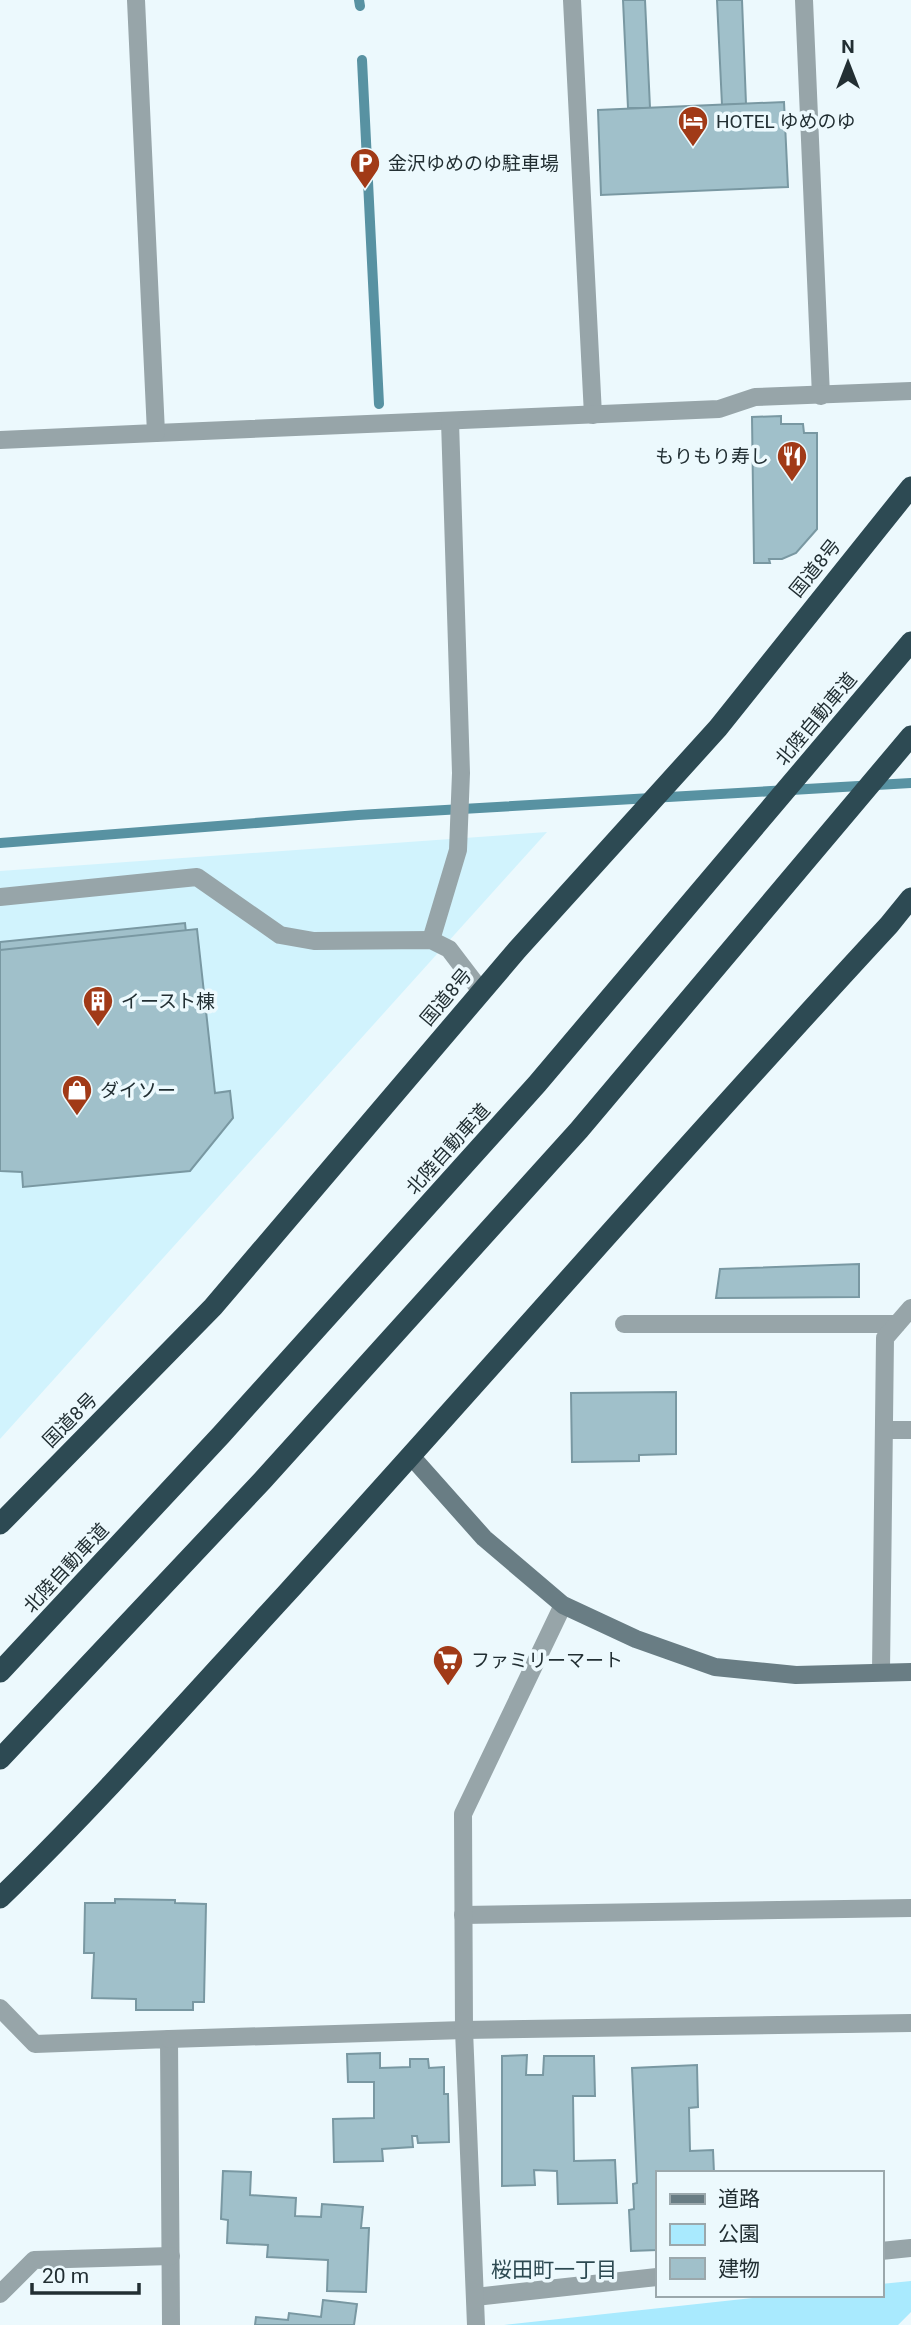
<svg xmlns="http://www.w3.org/2000/svg" width="911" height="2325" font-family="Roboto,'Noto Sans JP',sans-serif">
<rect width="100%" height="100%" fill="#ecf9fd"/>
<!-- built -->
<path fill="#d1f3fd" d="M547,832l-547,607v-568z"/>
<!-- green -->
<path fill="#a9eafe" d="M911,2281v31l-13,13h-394l275,-30h102v-11z"/>
<g fill="none" stroke-linecap="round" stroke-linejoin="round">
<!-- stream -->
<g stroke="#5892a2" stroke-width="10">
<path d="M359,0l1,6"/>
<path d="M362,60l17,344"/>
<path d="M0,843l358,-28 553,-32"/>
</g>
</g>
<!-- building -->
<g fill="#a0c0ca" stroke="#7998a2" stroke-width="2">
<path d="M623,0h22l5,108h-22z"/>
<path d="M717,0h25l4,104 -24,1z"/>
<path d="M784,102l4,85 -187,8 -3,-85z"/>
<path d="M781,416v8h22l1,9h13v96l-21,24 -14,6h-13l1,4h-16l-2,-146z"/>
<path d="M185,923l20,191 -33,43 -152,12 -20,-2v-225z"/>
<path d="M197,929l18,164 15,-2 3,27 -43,53 -167,16 -1,-15 -22,-1v-221z"/>
<path d="M859,1264v33l-143,1 4,-29z"/>
<path d="M676,1392v62l-37,1v6l-67,1 -1,-69z"/>
<path d="M115,1899l60,1v3l31,1 -2,98h-11v8h-57v-11l-44,-1 2,-45h-10l1,-50h30z"/>
<path d="M380,2053v15l30,-1v-8h18l1,9 15,-1v27h4l1,48 -31,1 -1,-7h-5l1,11 -31,2 1,12 -49,1 -1,-43 41,-1v-36h-26l-1,-28z"/>
<path d="M527,2055l-1,20h17l1,-19h50l1,40h-22l1,65 41,-1 2,43 -59,1 -1,-33 -23,-1 1,15 -33,1v-130z"/>
<path d="M697,2065l1,42 -9,1 1,43 23,-1 1,23h-57v77l-26,1 -2,-41 5,-1 -1,-25 4,-1 -5,-115z"/>
<path d="M223,2171l28,1 -1,23 46,3 -1,18 26,1 1,-13 41,3 -2,21h8l-3,64 -39,-1 1,-31 -61,-3 1,-12 -41,-2 1,-23 -7,-1z"/>
<path d="M323,2300l34,4 -3,21h-99l1,-8 32,3 1,-7 32,4z"/>
</g>
<g fill="none" stroke-linecap="round" stroke-linejoin="round">
<!-- street -->
<g stroke="#97a5a9" stroke-width="18">
<path d="M572,0l21,415"/>
<path d="M804,0l17,396"/>
<path d="M156,433l563,-24 36,-12 156,-6"/>
<path d="M0,440l156,-7 -20,-433"/>
<path d="M0,897l197,-20 83,58 34,6 117,-1 18,9 32,42"/>
<path d="M431,940l27,-90 3,-77 -11,-352"/>
<path d="M624,1324h273"/>
<path d="M884,1430h27"/>
<path d="M881,1671l4,-333 26,-30"/>
<path d="M463,1915l448,-7"/>
<path d="M0,2008l35,36 134,-5 2,286"/>
<path d="M169,2039l295,-9 447,-7"/>
<path d="M881,2251l30,-3"/>
<path d="M0,2294l34,-34 137,-4"/>
<path d="M475,2297l182,-20"/>
<path d="M476,2325l-12,-295 -1,-216 100,-209"/>
</g>
<!-- secondary -->
<path stroke="#697d84" stroke-width="18" d="M411,1456l73,82 79,67 73,34 79,28 81,8 115,-3"/>
<!-- highway -->
<g stroke="#2d4a53" stroke-width="21">
<path d="M0,1524l213,-217 304,-357 201,-222 193,-241"/>
<path d="M0,1672l221,-237 316,-351 374,-442"/>
<path d="M0,1759l262,-278 317,-351 332,-394"/>
<path d="M0,1898c100,-97 192,-202 286,-304 202,-222 399,-449 603,-669l22,-27"/>
</g>
</g>
<!-- icons -->
<defs>
<g id="hotel-pin" transform="scale(1.575)"><path d="M0 17L-7.5 6A9.5 9.5 0 1 1 7.5 6Z" fill="#a13a17" stroke="#ecf9fd"/><path d="M-6-4.5h1.5V1H6V5H4.5V3h-9V5H-6ZM-4 0a1.8 1.8 0 1 1 3.6 0ZM.5 0V-2.5h3Q6-2.5 6 0Z" fill="#fff"/></g>
<g id="parking-pin" transform="scale(1.575)"><path d="M0 17L-7.5 6A9.5 9.5 0 1 1 7.5 6Z" fill="#a13a17" stroke="#ecf9fd"/><path d="M-3.5-5.5H1a3.5 3.5 0 0 1 0 7H-1V5.5H-3.5ZM-1-3.4V-.6H.8a1.4 1.4 0 0 0 0-2.8Z" fill="#fff"/></g>
<g id="restaurant-pin" transform="scale(1.575)"><path d="M0 17L-7.5 6A9.5 9.5 0 1 1 7.5 6Z" fill="#a13a17" stroke="#ecf9fd"/><path d="M-5-6h1v4h1v-4h1v4h1v-4h1v5L-1.5 .5V6h-2V.5L-5-1ZM5-6V6H3V1.5H1.5Q1.5-4 5-6Z" fill="#fff"/></g>
<g id="building-pin" transform="scale(1.575)"><path d="M0 17L-7.5 6A9.5 9.5 0 1 1 7.5 6Z" fill="#a13a17" stroke="#ecf9fd"/><path d="M-4-6H4V6H1V3H-1V6H-4ZM-2.5-4.3h1.7v1.8h-1.7ZM.8-4.3h1.7v1.8H.8ZM-2.5-1h1.7V.8h-1.7ZM.8-1h1.7V.8H.8Z" fill="#fff"/></g>
<g id="shop-pin" transform="scale(1.575)"><path d="M0 17L-7.5 6A9.5 9.5 0 1 1 7.5 6Z" fill="#a13a17" stroke="#ecf9fd"/><path d="M-5-2.5h2.3a2.7 3.5 0 0 1 5.4 0H5L5.5 6h-11ZM-1.5-2.5h3a1.5 2.3 0 0 0-3 0Z" fill="#fff"/></g>
<g id="supermarket-pin" transform="scale(1.575)"><path d="M0 17L-7.5 6A9.5 9.5 0 1 1 7.5 6Z" fill="#a13a17" stroke="#ecf9fd"/><path d="M-6-5.5h2.5l.6 2H6L4.5 2H-2.5L-4.4-4H-6ZM-1.5 3.2a1.3 1.3 0 1 0 .1 0ZM3 3.2a1.3 1.3 0 1 0 .1 0Z" fill="#fff"/></g>
</defs>
<g fill-rule="evenodd">
<use href="#hotel-pin" x="693" y="121"/>
<use href="#parking-pin" x="365" y="163"/>
<use href="#restaurant-pin" x="792" y="456"/>
<use href="#building-pin" x="98" y="1001"/>
<use href="#shop-pin" x="77" y="1090"/>
<use href="#supermarket-pin" x="448" y="1660"/>
</g>
<g text-anchor="middle" dominant-baseline="central" stroke-width="7" stroke-linejoin="round" paint-order="stroke">
<!-- poi labels -->
<g font-size="19" fill="#222f33" stroke="#ecf9fd" text-anchor="start">
<text x="716" y="121">HOTEL ゆめのゆ</text>
<text x="388" y="163">金沢ゆめのゆ駐車場</text>
<text x="769" y="456" text-anchor="end">もりもり寿し</text>
<text x="121" y="1001">イースト棟</text>
<text x="100" y="1090">ダイソー</text>
<text x="471" y="1660">ファミリーマート</text>
</g>
<!-- street labels -->
<g font-size="19" fill="#222f33" stroke="#ecf9fd">
<text transform="translate(815 568) rotate(-51)">国道8号</text>
<text transform="translate(816 719) rotate(-50)">北陸自動車道</text>
<text transform="translate(446 997) rotate(-50)">国道8号</text>
<text transform="translate(448 1149) rotate(-48)">北陸自動車道</text>
<text transform="translate(70 1420) rotate(-45)">国道8号</text>
<text transform="translate(66 1568) rotate(-47)">北陸自動車道</text>
</g>
<!-- neighbourhood labels -->
<g font-size="21" fill="#2c4951" stroke="#ecf9fd">
<text x="554" y="2270">桜田町一丁目</text>
</g>
</g>
<!-- legend -->
<rect x="656" y="2171" width="228" height="126" fill="#ecf9fd" stroke="#9ba8ac" stroke-width="2"/>
<rect x="670" y="2194" width="35" height="10" fill="#697d84" stroke="#9ba8ac" stroke-width="2"/>
<text x="718" y="2206" font-size="21" fill="#222f33">道路</text>
<rect x="670" y="2224" width="35" height="21" fill="#a9eafe" stroke="#9ba8ac" stroke-width="2"/>
<text x="718" y="2241" font-size="21" fill="#222f33">公園</text>
<rect x="670" y="2258" width="35" height="21" fill="#a0c0ca" stroke="#9ba8ac" stroke-width="2"/>
<text x="718" y="2276" font-size="21" fill="#222f33">建物</text>
<!-- north arrow -->
<g transform="translate(848 63)" stroke="#ecf9fd" stroke-width="5" paint-order="stroke">
<path d="M0-5L12 26L0 18L-12 26Z" fill="#222f33"/>
<text y="-10" font-size="19" font-weight="bold" text-anchor="middle" fill="#222f33">N</text>
</g>
<!-- scale -->
<path d="M32 2283v10h107v-10" fill="none" stroke="#222f33" stroke-width="3.5"/>
<text x="42" y="2283" font-size="21" fill="#222f33" stroke="#ecf9fd" stroke-width="5" paint-order="stroke">20 m</text>
</svg>
